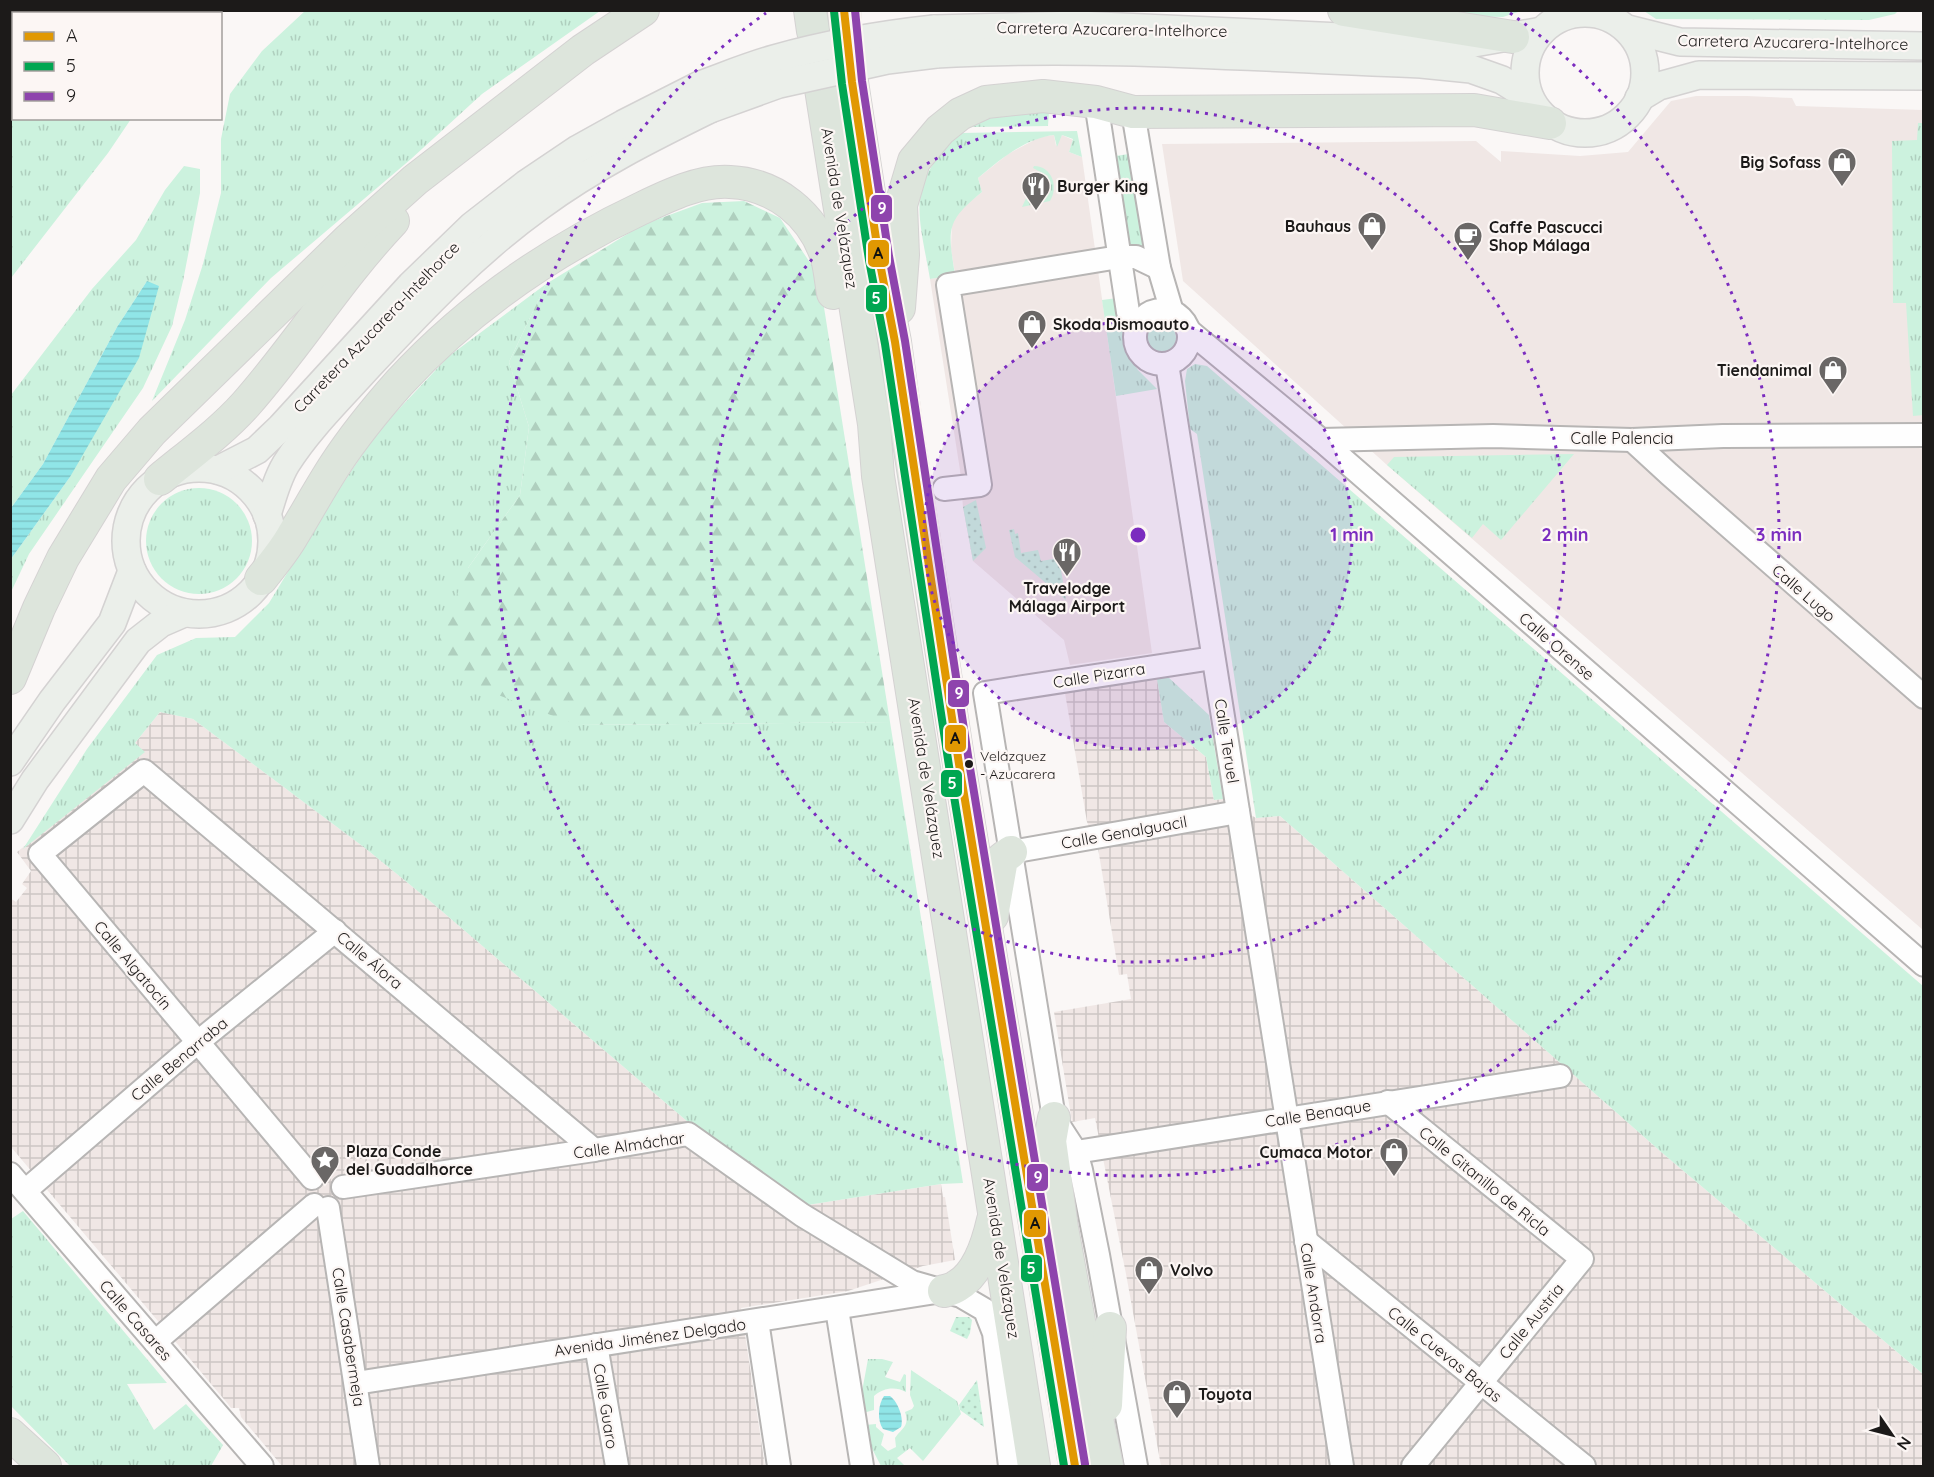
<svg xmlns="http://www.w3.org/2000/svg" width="1934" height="1477" font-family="Quicksand,sans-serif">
<defs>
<pattern id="industrial-grid" width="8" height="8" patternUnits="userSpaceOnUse" patternTransform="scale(1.5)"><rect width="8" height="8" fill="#f0e7e5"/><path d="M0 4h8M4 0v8" fill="none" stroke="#cdc6c4"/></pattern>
<pattern id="grass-tufts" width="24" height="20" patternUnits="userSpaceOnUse" patternTransform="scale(1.5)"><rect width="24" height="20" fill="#ccf2de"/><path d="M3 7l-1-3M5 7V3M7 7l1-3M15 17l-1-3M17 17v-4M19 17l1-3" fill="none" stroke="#afcfbe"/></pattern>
<pattern id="forest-firs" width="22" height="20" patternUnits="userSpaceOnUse" patternTransform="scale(1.5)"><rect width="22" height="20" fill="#ccf2de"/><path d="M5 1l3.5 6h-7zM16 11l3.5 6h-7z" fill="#afcfbe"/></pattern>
<pattern id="garden-dots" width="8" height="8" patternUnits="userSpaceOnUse" patternTransform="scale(1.5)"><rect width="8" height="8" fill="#ccf2de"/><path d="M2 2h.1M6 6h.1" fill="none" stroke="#afcfbe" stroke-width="1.8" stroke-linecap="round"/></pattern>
<pattern id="water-rules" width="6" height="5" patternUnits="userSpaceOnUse" patternTransform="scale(1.5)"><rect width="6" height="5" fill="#90e5e7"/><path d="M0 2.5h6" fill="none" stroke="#7cc4c6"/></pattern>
</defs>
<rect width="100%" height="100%" fill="#faf7f6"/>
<!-- built -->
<g fill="#f0e7e5">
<path d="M1696,96h51l45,2 4,8 127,4v820l-536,-465 -204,-184 -21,-137 314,-3 25,21v-11l79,5 48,-4 43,-51z"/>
<path d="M1054,135l2,11 6,-11 11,5 -4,12 13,5 70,496 -82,12 -6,-25 -91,-79 -10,-54 -3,-37 -30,-191 25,-5 -4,-25 1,-27 11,-15 19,-15 -4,-14 30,-24 32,-17z"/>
</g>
<!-- industrial -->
<g fill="url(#industrial-grid)">
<path d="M1157,679l7,43 42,35 8,43 9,-1 33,19 24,-2 380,335 263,223v92h-762l-35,-192 -31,-156 -23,4 -18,-110 77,-13 -4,-25 -8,1 -21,-127 -11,-26 -22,-129z"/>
<path d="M160,712l33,7 172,129 65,53 258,221 113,84 140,-22 2,13h2l10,63 -32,6 -75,25 -107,17 24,158h-483l-41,-49 -2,-9h-8l-3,-4 -217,-257 -1,-249 6,4 11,-14 -5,-4 9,-13 -14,-19 127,-100 -9,-9z"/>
</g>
<!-- grass -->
<g fill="url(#grass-tufts)">
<path d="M11,10h153l1,3 -151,1v104l117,1 -23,34 -97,125z"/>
<path d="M306,10l294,1 -118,83 -71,65 -140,119 -119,123 33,-81 18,-56 18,-71v-54l9,-45 32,-43z"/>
<path d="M1412,11h109l-18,6 -73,-2z"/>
<path d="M1644,11h254l-3,3 -26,6 -213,-1z"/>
<path d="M1049,111l-1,15 -80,1 24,-11z"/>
<path d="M1918,123h6v292l-11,1 -7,-113h-13l-1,-162 25,-1z"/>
<path d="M1077,131l5,26 -13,-5 4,-13 -11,-4 -5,12 -3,-12c-30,4 -53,24 -76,43l4,14c-37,30 -34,37 -27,83l-25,4c-12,-69 -25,-93 30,-146z"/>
<path d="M1129,154l16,98 -16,-4 -14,-92z"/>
<path d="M184,166l16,3v24l-17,88 -11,45 -29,62 -114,166 -18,38v-33l59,-82 77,-196 -30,46 -74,137 -32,44v-113l81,-106 44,-49 29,-50z"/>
<path d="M1034,166c18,0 25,21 16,35l-28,6 7,-15 3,1 3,-6 3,1 2,-5 4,1 4,-8 -15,-8z"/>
<path d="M546,284l-37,78 20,65 -9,68 -52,73 109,157 313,-3 73,461 -22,1 -140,22 -113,-84 -258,-221 -65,-53 -172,-129 -33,-7 -25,31 10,9 -122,97 64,-100 70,-94 39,-17 39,-1 34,-34 60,-99 50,-74 70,-74z"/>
<path d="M1117,298l9,54 12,18 19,19 -41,7 -14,-96z"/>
<circle cx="1161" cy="338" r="15"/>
<path d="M1195,364l12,2 716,620v388l-263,-223 -380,-335 -24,2 -59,-384 -7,-5 -5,-48 2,-12z"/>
<path d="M1574,454l-73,86 -18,-16 -11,14 -85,-73 7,-8z"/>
<circle cx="199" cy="541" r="53"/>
<path d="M1168,677l41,38 14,84 -9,1 -8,-43 -42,-35 -7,-43z"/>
<path d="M23,1211l144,172 -40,1 27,46 32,-26 37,41 -12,21h-141l-59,-60v-187z"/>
<path d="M868,1359h14l11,3 -8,15 15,5 4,-8 2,1v17c-11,-6 -23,-4 -32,4v14l-11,3 -2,-16z"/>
<path d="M911,1370l46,31 4,13 -38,47 -13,-13 -13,10 8,8h-24l-15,-29 -1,-12 11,-1v3l8,7 -3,11 7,6 8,-4 -1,-9c7,-10 15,-12 10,-26l7,-3 2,-3 -4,-11z"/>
</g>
<!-- forest -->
<path fill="url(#forest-firs)" d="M744,201l36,17 39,58 71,446 -313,3 -105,-40 -38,-34 34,-83 52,-73 9,-68 -20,-65 37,-78 96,-59 60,-22z"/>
<!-- garden -->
<g fill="url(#garden-dots)">
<path d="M976,500l10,48 -13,13 -10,-54z"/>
<path d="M1014,529l1,5 3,-1 3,20 17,-3 3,11 18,-3 7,42 -51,-43 -6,-27z"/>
<path d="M956,1317h13l3,3 -2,13 -3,6 -17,-8z"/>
<path d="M977,1380l7,47 -24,-17 -1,-5z"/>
</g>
<!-- water -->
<g fill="url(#water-rules)">
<path d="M147,281l12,5 -20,72 -69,119 -59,82v-51l32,-44 74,-137z"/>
<path d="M884,1396h6c8,6 14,22 11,31l-8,5 -10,-3c-6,-8 -5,-25 1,-33z"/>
</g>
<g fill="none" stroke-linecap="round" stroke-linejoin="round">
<!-- minor casing -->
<g stroke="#b7b5b4" stroke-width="26">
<g id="minor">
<path d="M1096,102l32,210 8,15"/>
<path d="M1133,112l26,156 13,44"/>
<circle cx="1162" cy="337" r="27"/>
<path d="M1188,330l133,110 603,525"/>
<path d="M1167,364l175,1102"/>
<path d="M1321,440l172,-4 139,4 91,-4 201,-1"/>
<path d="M1632,440l37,34 255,223"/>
<path d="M944,489l36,-4 -32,-200 171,-28h17l23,11"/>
<path d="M1011,852l227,-40"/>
<path d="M1388,1102l194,157 -169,207"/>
<path d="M1076,1152l484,-76"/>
<path d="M10,1174l252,292"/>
<path d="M312,1178l-272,-324 104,-83 450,379"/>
<path d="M343,1187l251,-37 94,-16 114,81 110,67 49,14 24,14 9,23 16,133"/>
<path d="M25,1191l173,-149 137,-111"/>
<path d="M328,1208l40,258"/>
<path d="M1306,1241l278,225"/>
<path d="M837,1309l25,157"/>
<path d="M757,1321l22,145"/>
<path d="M155,1342l159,-137"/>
<path d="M596,1345l21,121"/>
<path d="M356,1383l580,-91"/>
<path d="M1136,1466l-38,-211 -17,-85 -5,-18 -22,-34 -69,-425 228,-35"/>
</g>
</g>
<!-- major casing -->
<g stroke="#d4d2d2" stroke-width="30">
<g id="major">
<circle cx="1585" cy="73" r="60"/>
<path d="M934,29l143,-4 397,18 68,-12"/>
<path d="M1628,29l52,13 244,4"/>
<path d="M936,54c162,-9 324,4 485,10l50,5 31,11 27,17"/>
<path d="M1639,98l20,-12 40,-11 225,1"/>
<circle cx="199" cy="541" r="73"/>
<path d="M218,470l39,-20 24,-23 130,-142 61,-59 54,-42 52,-35 45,-25 77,-39"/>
<path d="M267,515c5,-17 10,-36 19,-51 22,-35 54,-66 82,-97 54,-58 108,-115 172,-161 53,-39 111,-68 170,-97"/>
<path d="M10,762l42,-61 60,-78 20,-52"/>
<path d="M10,820l25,-40 103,-139 23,-18 23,-10"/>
</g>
</g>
<!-- highway casing -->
<g stroke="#d4d2d2" stroke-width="34">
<g id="highway">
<path d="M810,10l3,21"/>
<path d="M844,10l1,14"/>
<path d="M1344,10l169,27"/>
<path d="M852,82l27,176 16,84 11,82 53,340 116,702"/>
<path d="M821,89l53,335 4,52 156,990"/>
<path d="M899,308l4,-53 -2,-50 13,-44 26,-31 20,-16 26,-12 57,-6 53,6 37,10 341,-2 76,13"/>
<path d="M160,479c29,-24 61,-47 86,-75 52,-59 93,-126 147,-183"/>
<path d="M261,579c11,-14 23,-28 32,-44 14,-23 27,-47 42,-70 19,-29 41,-56 64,-82 68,-74 150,-131 241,-174 27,-13 59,-29 90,-27 45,2 83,32 97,76 3,11 4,24 6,35"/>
<path d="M10,678l29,-70 24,-50 48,-79 41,-48 196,-191 67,-60 168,-130 60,-40"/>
<path d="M992,916l10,-57 9,-7"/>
<path d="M1054,1118l-4,23 12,87 34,186 11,52"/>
<path d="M944,1291c4,-1 9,-2 13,-5 21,-12 31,-44 36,-66"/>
<path d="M1106,1405l4,-77"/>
<path d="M10,1434l35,32"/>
</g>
</g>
<!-- minor -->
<use href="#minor" stroke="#fefefe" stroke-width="22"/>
<!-- major -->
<use href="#major" stroke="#ebefea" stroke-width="27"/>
<!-- highway -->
<use href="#highway" stroke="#dde5dc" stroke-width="32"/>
<!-- major-bridge casing -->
<g stroke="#d4d2d2" stroke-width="30" stroke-linecap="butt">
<g id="major-bridge">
<path d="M700,85c25,-9 49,-19 74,-26 53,-15 105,-24 160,-30"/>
<path d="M710,109l69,-25 108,-24 49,-6"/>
</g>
</g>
<!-- major-bridge -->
<use href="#major-bridge" stroke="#ebefea" stroke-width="27"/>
<!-- bus-1 casing -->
<g stroke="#fcf6f4" stroke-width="12">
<path id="bus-1" d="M844,10l8,72 27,176 16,84 64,422 116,702"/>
</g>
<!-- bus-2 casing -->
<g stroke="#fcf6f4" stroke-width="12">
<path id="bus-2" d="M834,11l8,73 27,176 16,84 64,422 115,700"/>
</g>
<!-- bus-3 casing -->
<g stroke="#fcf6f4" stroke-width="12">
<path id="bus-3" d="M855,10l7,71 27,175 16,85 64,421 116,702"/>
</g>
<!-- bus-1 -->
<use href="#bus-1" stroke="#e19802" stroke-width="8"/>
<!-- bus-2 -->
<use href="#bus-2" stroke="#00a651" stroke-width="8"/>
<!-- bus-3 -->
<use href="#bus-3" stroke="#8e44ad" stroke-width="8"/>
</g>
<!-- distance rings -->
<circle cx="1138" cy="535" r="214" fill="#7b2cbf" fill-opacity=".12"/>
<g fill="none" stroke="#7b2cbf" stroke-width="3" stroke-dasharray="3 6">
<circle cx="1138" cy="535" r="214"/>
<circle cx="1138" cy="535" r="427"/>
<path d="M1510 13A641 641 0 1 1 766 13"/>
</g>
<!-- icons -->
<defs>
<g id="shop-pin" transform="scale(1.5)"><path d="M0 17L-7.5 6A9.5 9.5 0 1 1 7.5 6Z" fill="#6a6766" stroke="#fcf6f4"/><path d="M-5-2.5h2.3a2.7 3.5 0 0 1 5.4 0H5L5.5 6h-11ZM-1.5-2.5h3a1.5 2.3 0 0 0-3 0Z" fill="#fff"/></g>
<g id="restaurant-pin" transform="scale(1.5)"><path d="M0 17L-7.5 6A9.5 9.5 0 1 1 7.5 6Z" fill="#6a6766" stroke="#fcf6f4"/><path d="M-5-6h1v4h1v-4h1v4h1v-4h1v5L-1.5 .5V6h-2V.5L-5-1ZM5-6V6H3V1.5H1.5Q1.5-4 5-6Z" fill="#fff"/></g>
<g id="cafe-pin" transform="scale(1.5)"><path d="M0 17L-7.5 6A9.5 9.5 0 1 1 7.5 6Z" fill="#6a6766" stroke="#fcf6f4"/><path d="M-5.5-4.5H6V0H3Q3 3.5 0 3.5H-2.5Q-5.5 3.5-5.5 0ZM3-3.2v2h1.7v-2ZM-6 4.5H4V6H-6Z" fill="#fff"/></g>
<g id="sight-pin" transform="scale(1.5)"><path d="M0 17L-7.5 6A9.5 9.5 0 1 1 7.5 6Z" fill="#6a6766" stroke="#fcf6f4"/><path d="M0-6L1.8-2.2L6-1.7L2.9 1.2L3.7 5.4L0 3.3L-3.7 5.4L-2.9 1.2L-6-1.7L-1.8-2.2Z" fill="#fff"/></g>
</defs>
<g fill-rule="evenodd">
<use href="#shop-pin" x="1842" y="162"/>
<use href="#restaurant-pin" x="1036" y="186"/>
<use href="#shop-pin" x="1372" y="226"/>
<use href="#cafe-pin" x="1468" y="236"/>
<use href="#shop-pin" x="1032" y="324"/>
<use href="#shop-pin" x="1833" y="370"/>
<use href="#restaurant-pin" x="1067" y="552"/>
<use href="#shop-pin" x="1394" y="1152"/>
<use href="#sight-pin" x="325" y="1160"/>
<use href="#shop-pin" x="1149" y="1270"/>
<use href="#shop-pin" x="1177" y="1394"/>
</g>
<!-- markers -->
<circle fill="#1c1a19" stroke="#fcf6f4" stroke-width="2" cx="969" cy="764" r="5"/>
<g text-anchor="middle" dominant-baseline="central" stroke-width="4.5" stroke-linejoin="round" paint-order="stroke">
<!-- bus labels -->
<g font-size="14" fill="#1c1a19" stroke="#fcf6f4" text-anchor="start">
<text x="980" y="756">Velázquez<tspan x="980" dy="18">- Azucarera</tspan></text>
</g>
<!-- street labels -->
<g font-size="16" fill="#1c1a19" stroke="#fcf6f4">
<text transform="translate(1112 29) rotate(1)">Carretera Azucarera-Intelhorce</text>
<text transform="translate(1793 42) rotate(1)">Carretera Azucarera-Intelhorce</text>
<text transform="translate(840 208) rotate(81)">Avenida de Velázquez</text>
<text transform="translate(376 327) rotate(-46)">Carretera Azucarera-Intelhorce</text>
<text x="1622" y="438">Calle Palencia</text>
<text transform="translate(1804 593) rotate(41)">Calle Lugo</text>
<text transform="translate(1557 646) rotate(41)">Calle Orense</text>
<text transform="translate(1099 675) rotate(-9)">Calle Pizarra</text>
<text transform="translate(1227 741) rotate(81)">Calle Teruel</text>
<text transform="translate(927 778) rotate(81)">Avenida de Velázquez</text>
<text transform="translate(1124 832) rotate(-10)">Calle Genalguacil</text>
<text transform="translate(370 960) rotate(40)">Calle Álora</text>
<text transform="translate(133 965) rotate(50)">Calle Algatocín</text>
<text transform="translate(179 1059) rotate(-40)">Calle Benarraba</text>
<text transform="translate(1318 1113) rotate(-9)">Calle Benaque</text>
<text transform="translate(629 1145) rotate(-8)">Calle Almáchar</text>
<text transform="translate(1485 1181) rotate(39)">Calle Gitanillo de Ricla</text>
<text transform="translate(1002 1258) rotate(81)">Avenida de Velázquez</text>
<text transform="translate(1314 1293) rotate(81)">Calle Andorra</text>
<text transform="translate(136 1320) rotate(49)">Calle Casares</text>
<text transform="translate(1531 1321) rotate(-51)">Calle Austria</text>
<text transform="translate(349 1337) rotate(81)">Calle Casabermeja</text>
<text transform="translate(650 1337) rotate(-8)">Avenida Jiménez Delgado</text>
<text transform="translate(1445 1354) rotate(39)">Calle Cuevas Bajas</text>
<text transform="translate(606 1406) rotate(81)">Calle Guaro</text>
</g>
<!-- poi labels -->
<g font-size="16" font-weight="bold" fill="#1c1a19" stroke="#fcf6f4" text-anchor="start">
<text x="1821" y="162" text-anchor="end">Big Sofass</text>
<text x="1057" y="186">Burger King</text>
<text x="1351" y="226" text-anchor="end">Bauhaus</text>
<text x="1489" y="227">Caffe Pascucci<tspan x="1489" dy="18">Shop Málaga</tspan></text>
<text x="1053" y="324">Skoda Dismoauto</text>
<text x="1812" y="370" text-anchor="end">Tiendanimal</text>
<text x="1067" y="588" text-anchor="middle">Travelodge<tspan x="1067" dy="18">Málaga Airport</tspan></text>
<text x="346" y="1151">Plaza Conde<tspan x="346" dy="18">del Guadalhorce</tspan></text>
<text x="1373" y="1152" text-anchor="end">Cumaca Motor</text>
<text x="1170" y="1270">Volvo</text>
<text x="1198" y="1394">Toyota</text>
</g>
</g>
<circle cx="1138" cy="535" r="9" fill="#7b2cbf" stroke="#fcf6f4" stroke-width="3"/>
<g font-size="18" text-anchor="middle" font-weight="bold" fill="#7b2cbf" stroke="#fcf6f4" stroke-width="4.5" stroke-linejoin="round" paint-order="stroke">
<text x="1352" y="541">1 min</text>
<text x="1565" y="541">2 min</text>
<text x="1779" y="541">3 min</text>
</g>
<g stroke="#fcf6f4" stroke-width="2">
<rect x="870" y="194" width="23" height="29" rx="6" fill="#8e44ad"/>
<rect x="867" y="239" width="23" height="29" rx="6" fill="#e19802"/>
<rect x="865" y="284" width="23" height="29" rx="6" fill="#00a651"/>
<rect x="947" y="679" width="23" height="29" rx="6" fill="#8e44ad"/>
<rect x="944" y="724" width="23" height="29" rx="6" fill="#e19802"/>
<rect x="940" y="769" width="23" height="29" rx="6" fill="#00a651"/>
<rect x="1026" y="1163" width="23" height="29" rx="6" fill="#8e44ad"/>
<rect x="1023" y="1209" width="24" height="29" rx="6" fill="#e19802"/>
<rect x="1020" y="1254" width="23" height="29" rx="6" fill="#00a651"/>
</g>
<g font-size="16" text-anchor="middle" font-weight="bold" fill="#fff">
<text x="882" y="214">9</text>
<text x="876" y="304">5</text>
<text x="959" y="699">9</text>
<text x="952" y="789">5</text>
<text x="1038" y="1183">9</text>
<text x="1031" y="1274">5</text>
</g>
<g font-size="16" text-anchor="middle" font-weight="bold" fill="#111">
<text x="878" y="259">A</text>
<text x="955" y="744">A</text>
<text x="1035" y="1229">A</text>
</g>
<!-- border -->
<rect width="1934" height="1477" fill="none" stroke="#1c1a19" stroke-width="24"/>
<!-- legend -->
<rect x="12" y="12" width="210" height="108" fill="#fcf6f4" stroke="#a29e9c" stroke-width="1.5"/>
<rect x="24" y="32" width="30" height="9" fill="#e19802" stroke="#a29e9c" stroke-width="1.5"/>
<text x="66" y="42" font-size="18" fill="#1c1a19">A</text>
<rect x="24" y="62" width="30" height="9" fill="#00a651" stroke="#a29e9c" stroke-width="1.5"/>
<text x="66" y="72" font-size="18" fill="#1c1a19">5</text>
<rect x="24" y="92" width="30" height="9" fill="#8e44ad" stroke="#a29e9c" stroke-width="1.5"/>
<text x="66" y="102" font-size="18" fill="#1c1a19">9</text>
<!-- north arrow -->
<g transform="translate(1892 1435) rotate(125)" stroke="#fcf6f4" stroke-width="4.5" paint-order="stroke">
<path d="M0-4.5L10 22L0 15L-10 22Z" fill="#1c1a19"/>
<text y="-9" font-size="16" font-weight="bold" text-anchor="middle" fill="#1c1a19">N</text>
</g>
</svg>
